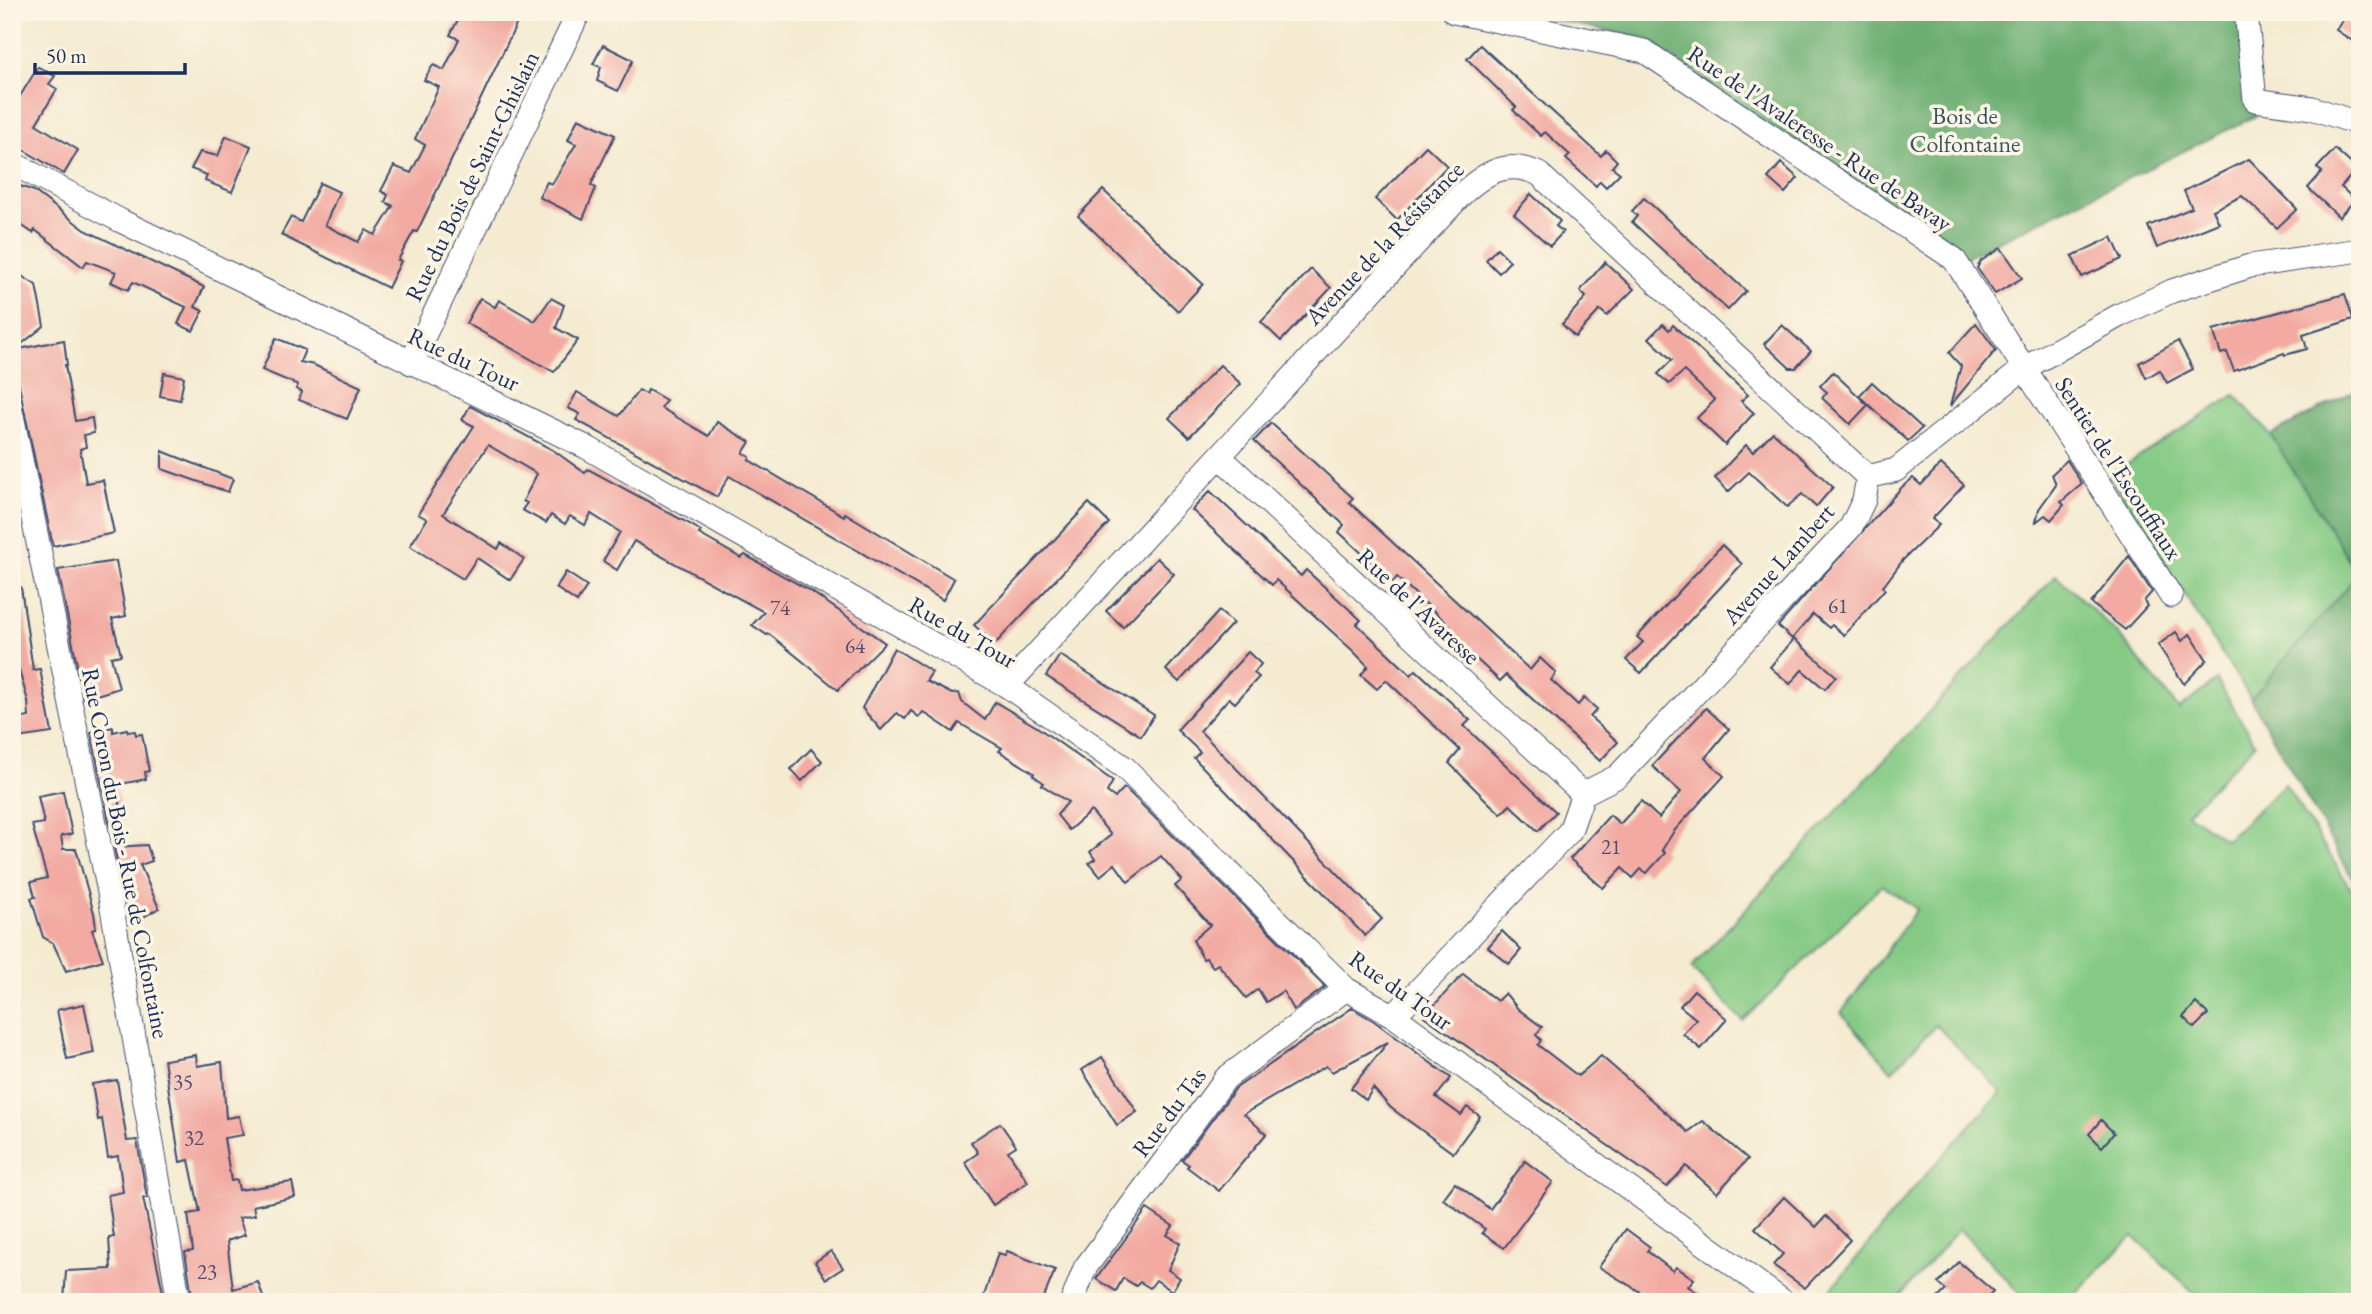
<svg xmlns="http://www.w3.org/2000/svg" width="2372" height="1314" font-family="'EB Garamond',serif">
<rect width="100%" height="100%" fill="#fcf5e5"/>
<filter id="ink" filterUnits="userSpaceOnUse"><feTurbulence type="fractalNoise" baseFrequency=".0143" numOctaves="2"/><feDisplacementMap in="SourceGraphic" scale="14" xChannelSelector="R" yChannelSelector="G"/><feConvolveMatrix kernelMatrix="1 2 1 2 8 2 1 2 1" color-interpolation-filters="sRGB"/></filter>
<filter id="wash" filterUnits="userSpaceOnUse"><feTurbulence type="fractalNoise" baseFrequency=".00686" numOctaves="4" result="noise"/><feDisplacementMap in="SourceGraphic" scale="28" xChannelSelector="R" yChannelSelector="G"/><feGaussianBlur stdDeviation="1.57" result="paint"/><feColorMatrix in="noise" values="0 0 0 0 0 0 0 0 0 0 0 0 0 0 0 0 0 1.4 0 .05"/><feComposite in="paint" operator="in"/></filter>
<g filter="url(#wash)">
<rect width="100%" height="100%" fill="#f4ebd1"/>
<!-- green -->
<g fill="#85ca84" stroke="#507c71" stroke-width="2">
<path d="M2235,395l36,40 87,139 -107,125 -142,-223z"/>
<path d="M2056,575l62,59 61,75 38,-29 38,64 -68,69 39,27 59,-56 75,119v399h-156l-71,-66 -66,66h-39l-69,-73 -64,73 -72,-3 96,-117 82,-90 -65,-67 -44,46 -51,-58 76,-104 -35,-24 -139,136 -52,-53z"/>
</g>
<!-- forest -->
<g fill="#6cae72" stroke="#446e68" stroke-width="2">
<path d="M1513,12h732l11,104 -302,147 -307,-224z"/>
<path d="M2360,388v504l-109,-193 107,-125 -87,-139z"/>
</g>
<g id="blocks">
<!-- building -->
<g fill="#f2aaa2">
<path d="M462,12h30l25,11 -100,209 -3,-1 -16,29 3,1 -13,27 -107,-53 10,-18 10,5 19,-39 19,9 -14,33 33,17 8,-12 9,5 18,-29 -8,-4 3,-7 -7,-4 13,-25 17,7 14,-28 -10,-6 24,-52 -15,-7 9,-15 11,5 15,-31 -9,-4z"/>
<path d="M2348,12h12v34l-24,-16z"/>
<path d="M603,45l30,15 -15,31 -21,-10 4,-14 -8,-3z"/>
<path d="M1480,45l121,111 5,-6 11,11 -5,6 8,6 -14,14 -6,-6 -4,5 -30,-27 4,-4 -25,-23 -4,4 -28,-26 3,-3 -49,-48z"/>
<path d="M38,67l17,9 -6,8 8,5 -21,35 42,26 -14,24 -52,-31v-34z"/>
<path d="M578,118l37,17 -24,50 5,3 -13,31 -44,-22 8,-15 5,2 24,-40 -8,-4z"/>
<path d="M226,136l25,10 -19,46 -27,-11 2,-6 -16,-6 9,-17 18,4z"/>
<path d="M1426,146l21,20 -50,54 -22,-21z"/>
<path d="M2335,149l22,20 -16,18 14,13 -16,17 -31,-29 14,-16 -5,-4z"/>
<path d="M2249,159l48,50 -20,19 -35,-32 -29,14 6,13 -62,25 -9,-22 44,-18 -8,-17z"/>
<path d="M1781,163l17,15 -13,15 -17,-15z"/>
<path d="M12,183l22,8 51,39 119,57 -9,20 8,4 -10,20 -15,-7 8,-17 -53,-25 -5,8 -17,-8 5,-10 -29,-11 -4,6 -48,-37 -2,3 -21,-14z"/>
<path d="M1103,190l100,94 -25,27 -100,-95z"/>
<path d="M1531,194l29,27 -4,5 7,6 -13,14 -36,-32z"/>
<path d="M1644,198l102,93 -18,19 -96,-88 5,-6 -5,-5z"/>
<path d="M2112,237l10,22 -40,18 -10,-21z"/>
<path d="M1497,248l13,13 -11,12 -13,-13z"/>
<path d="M2001,248l21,30 -27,16 -18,-26 4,-7z"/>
<path d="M1605,262l29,27 -27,27 -7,-6 -25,27 -13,-13 24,-27 -6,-6z"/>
<path d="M1311,269l20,19 -50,53 -20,-19z"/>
<path d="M12,270l24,15 8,41 -30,24 50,-10 3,25h-2l10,56 17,-3 2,15 -10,2 2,12 -6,2 6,34 17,-3 11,53 -61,13 -41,-194z"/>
<path d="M2345,294l8,25 -50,16 4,14 -22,6 -1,-2 -50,18 -7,-19 -6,2 -8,-24z"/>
<path d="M480,298l15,9 4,-7 36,21 16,-23 13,7 -8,23 22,12 -24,32 -88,-49z"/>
<path d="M1976,323l20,27 -46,56 11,-40 -12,-13z"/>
<path d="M1663,324l6,6 4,-5 75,70 -7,6 13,12 -29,32 -28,-27 18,-18 -31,-29 -15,13 -11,-10 14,-14 -23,-22z"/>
<path d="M1782,325l29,26 -15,17h-6l-26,-24z"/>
<path d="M276,338l29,12 -5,12 14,3 47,22 -14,32 -48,-19 3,-8 -6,-3 2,-4 -36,-15z"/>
<path d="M2178,341l15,28 -26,14 -7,-13 -14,8 -7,-15z"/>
<path d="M1220,365l21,19 -52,53 -20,-19z"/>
<path d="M1833,372l35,33 -18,19 -28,-26 5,-6 -7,-6z"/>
<path d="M164,373l20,4 -4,23 -20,-4z"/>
<path d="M1872,382l50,46 -14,13 -49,-45z"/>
<path d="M639,390l7,4 2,-4 18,10 -5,8 48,28 8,-14 33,20 -7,11 7,4 -1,3 95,56 1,-3 109,66 -11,21 -214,-124 -12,21 -141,-77 4,-6 -12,-6 9,-16 42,24z"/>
<path d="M470,406l83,44 32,23 3,-4 100,54 13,8 -2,3 42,24 4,-3 64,35 76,53 -47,47 -69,-56 -2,1 -15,-10 12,-13 -130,-71 -17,29 -14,-9 17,-29 -29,-18 -6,11 -15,-9 -5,8 -14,-9 -5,8 -24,-13 5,-7 -4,-2 14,-27 -49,-29 -45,69 55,35 3,-6 23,16 -14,21 -33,-22 -14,21 -53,-33 17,-27 -9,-5 56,-88 -12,-6z"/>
<path d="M1271,423l82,75 -4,4 181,168 10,-12 16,15 -5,7 27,25 6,-7 13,11 -7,8 28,25 -18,19 -94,-86 -6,6 -54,-50 4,-5 -26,-24 -27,-25 -4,5 -54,-50 5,-7 -90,-84z"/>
<path d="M1773,432l60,55 -17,20 -14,-13 -15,13 -38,-35 -21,20 -13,-14 31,-33 7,7z"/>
<path d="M162,451l71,28 -5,13 -66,-23z"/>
<path d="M2067,460l15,24 -21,18 3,3 -13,15 -6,-5 -9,7 3,-13 17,-24 -4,-11z"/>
<path d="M1941,464l23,21 -32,34 7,6 -36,35 -20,27 2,2 -41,46 -12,-10 -3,3 -16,-14 -21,25 -14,-13 124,-139 11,-9 8,7z"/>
<path d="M1210,491l91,85 5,-6 55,50 -4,4 54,51 5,-5 54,50 -6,6 92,86 -18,19 -28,-26 -9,9 -13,-12 -39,-39 11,-13 -74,-70 -9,9 -16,-14 7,-9 -16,-16 -76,-70 -4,5 -80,-75z"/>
<path d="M1089,503l20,20 -114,121 -21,-19z"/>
<path d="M1722,545l20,19 -101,109 -15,-13 17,-18 -6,-5z"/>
<path d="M2129,556l23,36 -8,9 3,5 -22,24 -34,-27z"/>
<path d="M1157,558l17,16 -51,53 -17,-16z"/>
<path d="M116,561l10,55 -14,3 9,36 -10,2 8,31 -35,11 -26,-129z"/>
<path d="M566,572l21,14 -10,16 -21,-14z"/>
<path d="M12,587h9l12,83 7,-1 12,64 -35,5 -4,-18 16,-3 -1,-16 -16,-55z"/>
<path d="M1219,611l14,12 -54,59 -13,-12z"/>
<path d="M2176,632l6,9 8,-7 17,26 -23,24 -26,-39z"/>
<path d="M1794,639l42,37 -11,13 -23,-19 -12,14 -20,-17z"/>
<path d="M894,648l38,24 -6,9 26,13 7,-1 3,9 23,18 10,-18 42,25 76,54 -6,11 8,6 9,-10 3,2 198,197 -31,23 -11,-19 -17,11 -8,-13 -12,9 -28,-34 -5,3 -7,-9 -3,1 -10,-19 17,-15 -35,-39 7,-6 -21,-24 -33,26 -13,-18 -15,12 -11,-13 6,-4 -5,-7 21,-17 -20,-24 -22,19 -12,-15 11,-13 -26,-17 2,-2 -11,-8 1,-2 -35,-22 3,-3 -43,-25 -6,9 -30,-20 -4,5 -8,-6 -6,8 -8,-6 -16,17 -19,-22z"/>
<path d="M1248,652l13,12 -7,9 5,4 -24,26 -6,-5 -29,33 182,188 -17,17 -171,-178 6,-6 -23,-22z"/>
<path d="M1060,655l94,60 -13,21 -95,-60z"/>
<path d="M1706,708l23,21 -24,29 19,18 -50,55 -12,19 3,3 -18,20 -6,-4 -8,9 -11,-10 -19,20 -33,-29 40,-44 10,9 21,-23 18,17 22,-26 -29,-26z"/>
<path d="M113,727v5l14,-3 1,3 7,-1 1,4 6,-1 7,37 -4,1 1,7 -30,6 8,38 -14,3 -19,-94z"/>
<path d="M811,749l11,12 -20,20 -11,-12z"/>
<path d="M63,791l9,43 -11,2 2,13h13l18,64 2,15 -4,2 11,30 -37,11 -13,-28 -10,-6 -12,-39 4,-1 -4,-15 16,-4 -15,-53 12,-2 -6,-27z"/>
<path d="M147,845l5,16 -12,4 19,43 -28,16 -17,-77z"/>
<path d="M1502,931l19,19 -12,14 -21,-17z"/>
<path d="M1463,974l34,27 8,-8 13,16 24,18 -6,8 5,5 -3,5 40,31 23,-20 87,76 15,-11 45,38 -31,34 -31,-27 -19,21 -243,-171z"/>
<path d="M1694,990l33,29 -26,30 -18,-15 13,-15 -16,-13z"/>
<path d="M2196,1003l12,11 -14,14 -11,-11z"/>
<path d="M84,1004l10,49 -27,6 -10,-49z"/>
<path d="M1352,1008l22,13 77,57 -15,19 25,18 6,-8 13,9 -27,37 -62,-45 -18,-20 -7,12 -15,-12 37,-46 -56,30 -6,-6 -82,48 22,20 -47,57 -32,-24 2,-2 -7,-5 54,-72z"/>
<path d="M196,1055l1,11 25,-4 4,56 13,-2 4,19 -19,3 7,43 6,-1 2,10 53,-8 3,15 -42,9 2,9 -16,3 6,17 -18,6 6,48 25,-7 6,18 -71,2 -8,-50 8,-1 -5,-37 12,-2 -11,-52 -9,2 -16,-102z"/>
<path d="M1102,1057l35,55 -20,13 -35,-55z"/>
<path d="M117,1080l10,61 10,-1 10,58h-4l22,104h-101l2,-31 45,-2 -2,-31 5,-1 -6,-42 15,-3 -5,-36 -10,2 -6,-39 -4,1 -6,-36z"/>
<path d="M2101,1120l13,13 -12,14 -13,-13z"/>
<path d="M1000,1123l16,23 -8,5 20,31 -35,23 -28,-43 13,-9 -7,-11z"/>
<path d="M1525,1161l28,21 -49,66 -22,-15 3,-4 -42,-30 12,-16 35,26z"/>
<path d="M1784,1197l32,30 10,-11 24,24 -45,48 -32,-23 10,-11 -28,-26z"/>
<path d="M1147,1209l26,17 -6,9 13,8 -12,27 12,8 -8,13 -16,-11 -6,8 -10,-6 -4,4 -13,-8 -7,13 -20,-12z"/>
<path d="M1626,1229l24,18 -3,4 26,20 3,-4 18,12 -6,7 22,16h-53l-58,-35z"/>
<path d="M831,1251l12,17 -17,11 -11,-17z"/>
<path d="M1007,1251l48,19 -13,32h-60l16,-49 7,2z"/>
<path d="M1959,1262l34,29 -10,11h-49l12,-12 -8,-7z"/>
</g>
</g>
</g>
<g filter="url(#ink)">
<use href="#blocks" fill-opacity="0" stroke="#3c4b6f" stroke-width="2"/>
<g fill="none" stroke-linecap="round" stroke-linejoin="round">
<!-- minor casing -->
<g stroke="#3c4b6f" stroke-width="25">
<g id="minor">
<path d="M1454,12l190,39 310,208 217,337"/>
<path d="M2246,12l9,88 57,8 48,16"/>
<path d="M12,163l109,58 465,226 421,239 118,82 221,221 48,27 390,286"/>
<path d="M411,363l168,-351"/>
<path d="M12,415l99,487 68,400"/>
<path d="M1220,457l363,337"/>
<path d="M1007,686l455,-492c24,-22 45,-35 77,-20l329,303"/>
<path d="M1394,1016l176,-185 13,-37 35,-18 233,-249 13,-27 4,-23 28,-7 127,-101 97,-54 52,-24 78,-25 110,-16"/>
<path d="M1072,1302l13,-34 141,-190 120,-89"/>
</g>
</g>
<!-- minor -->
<use href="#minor" stroke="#fff" stroke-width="23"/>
</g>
</g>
<g text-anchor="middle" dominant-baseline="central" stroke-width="7" stroke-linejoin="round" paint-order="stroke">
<!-- number labels -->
<g font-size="21" fill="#514e6f">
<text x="1838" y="605">61</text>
<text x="780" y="607">74</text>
<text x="855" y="645">64</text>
<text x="1611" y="846">21</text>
<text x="183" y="1081">35</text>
<text x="194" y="1137">32</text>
<text x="207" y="1271">23</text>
</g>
<!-- park labels -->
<g font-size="24" fill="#365668" stroke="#fcf5e5">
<text x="1965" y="115">Bois de<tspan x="1965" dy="28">Colfontaine</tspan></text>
</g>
<!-- street labels -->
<g font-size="24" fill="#1b2f5e" stroke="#fcf5e5">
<text transform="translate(1820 138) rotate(34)">Rue de l'Avaleresse - Rue de Bavay</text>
<text transform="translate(472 176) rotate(-64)">Rue du Bois de Saint-Ghislain</text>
<text transform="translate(1384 243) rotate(-46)">Avenue de la Résistance</text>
<text transform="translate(464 359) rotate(25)">Rue du Tour</text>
<text transform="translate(2119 468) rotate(57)">Sentier de l'Escouffiaux</text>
<text transform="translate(1778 564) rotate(-48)">Avenue Lambert</text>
<text transform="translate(1419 606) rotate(43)">Rue de l'Avaresse</text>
<text transform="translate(963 632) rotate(30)">Rue du Tour</text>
<text transform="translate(126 853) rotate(79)">Rue Coron du Bois - Rue de Colfontaine</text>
<text transform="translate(1401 990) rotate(35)">Rue du Tour</text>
<text transform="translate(1169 1112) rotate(-53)">Rue du Tas</text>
</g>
</g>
<!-- margin -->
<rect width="2372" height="1314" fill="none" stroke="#fcf5e5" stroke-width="42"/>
<!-- scale -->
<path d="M35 63v10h150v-10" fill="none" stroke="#1b2f5e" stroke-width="3.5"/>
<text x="46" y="63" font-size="21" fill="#1b2f5e" stroke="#fcf5e5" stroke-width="5" paint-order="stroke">50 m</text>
</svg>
